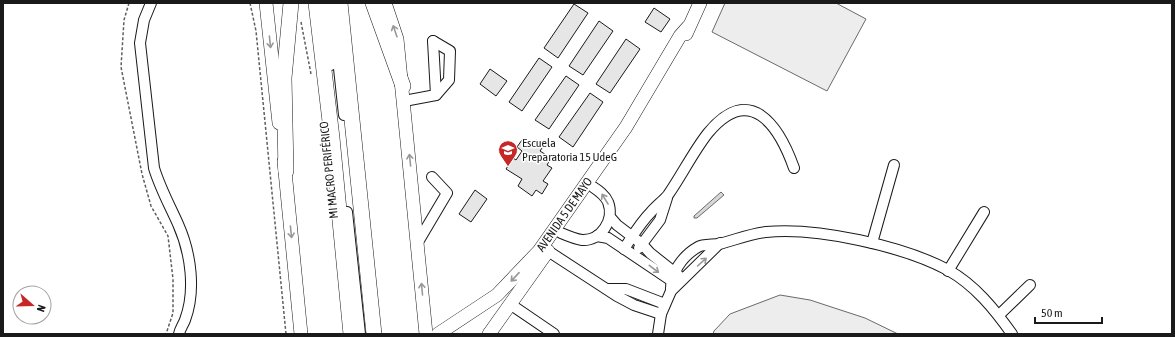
<svg xmlns="http://www.w3.org/2000/svg" width="1175" height="337" font-family="'Asap Condensed',sans-serif">
<rect width="100%" height="100%" fill="#fff"/>
<!-- built -->
<g fill="#ededed" stroke="#6a6a6a">
<path d="M725,3h111l30,16 -39,72 -115,-59z"/>
<path d="M780,295l30,5 55,18 33,16h-185l1,-3 16,-17z"/>
</g>
<!-- water -->
<path fill="#d7d7d7" stroke="#6a6a6a" d="M721,192l3,3 -27,23h-3v-2z"/>
<!-- building -->
<g fill="#e6e6e6" stroke="#1a1a1a">
<path d="M574,4l14,9 -30,45 -14,-10z"/>
<path d="M654,8l16,11 -9,13 -16,-10z"/>
<path d="M599,21l14,10 -30,44 -14,-9z"/>
<path d="M626,39l14,10 -30,44 -14,-9z"/>
<path d="M539,58l13,9 -30,44 -13,-9z"/>
<path d="M490,69l17,12 -11,15 -16,-12z"/>
<path d="M566,76l13,9 -30,44 -14,-9z"/>
<path d="M590,93l13,9 -30,45 -14,-10z"/>
<path d="M522,140l10,6 4,-6 8,5 -4,6 11,7 -4,7 5,3 -9,13 5,3 -6,10 -6,-4 -4,6 -14,-10 4,-7 -16,-10 7,-11 3,2 6,-9 -5,-4z"/>
<path d="M475,190l12,9 -16,23 -12,-8z"/>
<path d="M629,294l10,4 -2,4 -10,-4z"/>
</g>
<g fill="none" stroke-linecap="round" stroke-linejoin="round">
<!-- minor casing -->
<g stroke="#1a1a1a" stroke-width="12">
<g id="minor">
<path d="M151,3l-7,17 -4,23 14,125c6,20 16,38 24,56 13,29 18,67 7,96 -2,5 -5,9 -6,14"/>
<path d="M324,3l7,62"/>
<path d="M332,3l12,112"/>
<path d="M433,41l3,54"/>
<path d="M404,101l32,-6 13,-15 1,-29 -17,-10"/>
<path d="M347,212l13,122"/>
<path d="M610,217l7,8 25,19 8,9 29,23"/>
<path d="M561,233c7,3 14,6 21,7 19,1 33,-20 26,-38 -3,-7 -9,-11 -15,-15"/>
<path d="M597,236l11,2 67,45"/>
<path d="M418,242l29,-49 -15,-16"/>
<path d="M872,243l22,-78"/>
<path d="M639,248l21,-28 7,-22"/>
<path d="M624,249c8,-12 16,-26 27,-37 5,-6 12,-11 17,-17 14,-20 25,-43 40,-62 42,-51 71,-7 86,35"/>
<path d="M548,251l69,45 17,9 27,9"/>
<path d="M948,271l36,-59"/>
<path d="M607,289h19l39,15"/>
<path d="M671,291c-1,-17 11,-35 27,-44 5,-3 14,-2 21,-3 16,-4 30,-10 47,-12 51,-5 137,14 182,38 27,15 47,40 64,64"/>
<path d="M510,304l44,30"/>
<path d="M999,315l31,-30"/>
<path d="M658,334l3,-20 10,-23 49,-48"/>
</g>
</g>
<!-- major casing -->
<g stroke="#1a1a1a" stroke-width="14">
<g id="major">
<path d="M266,3l13,120"/>
<path d="M385,3l12,36 29,295"/>
<path d="M686,34l14,-31"/>
<path d="M284,161l17,173"/>
<path id="s1" d="M438,334l59,-39 42,-44 87,-124 54,-91 8,-9"/>
<path d="M489,334l59,-83"/>
</g>
</g>
<!-- highway casing -->
<g stroke="#1a1a1a" stroke-width="16">
<g id="highway">
<path d="M316,3l16,135 19,196"/>
<path d="M340,3l34,331"/>
<path d="M373,3l30,83"/>
<path d="M286,171l-2,-93 7,-75"/>
</g>
</g>
<!-- path -->
<g stroke="#5f5f5f" stroke-width="1.5" stroke-dasharray="3 2" stroke-linecap="butt">
<path d="M129,3l-5,17 -3,47 21,107 9,32 17,30 5,43v34l-7,21"/>
<path d="M250,3l6,28 30,303"/>
<path d="M301,22l10,52"/>
</g>
<!-- minor -->
<use href="#minor" stroke="#fff" stroke-width="10"/>
<!-- major -->
<use href="#major" stroke="#fff" stroke-width="13"/>
<!-- highway -->
<use href="#highway" stroke="#fff" stroke-width="15"/>
</g>
<!-- one-way arrows -->
<defs><path id="oneway-shaft" d="M-6 0H5M1.5-3L5.5 0L1.5 3" fill="none" stroke-width="1.6" stroke-linecap="round" stroke-linejoin="round"/></defs>
<g stroke="#989898">
<use href="#oneway-shaft" transform="translate(395 31) rotate(-109)"/>
<use href="#oneway-shaft" transform="translate(270 42) rotate(84)"/>
<use href="#oneway-shaft" transform="translate(410 160) rotate(-96)"/>
<use href="#oneway-shaft" transform="translate(605 199) rotate(-121)"/>
<use href="#oneway-shaft" transform="translate(291 232) rotate(84)"/>
<use href="#oneway-shaft" transform="translate(702 262) rotate(-42)"/>
<use href="#oneway-shaft" transform="translate(654 269) rotate(37)"/>
<use href="#oneway-shaft" transform="translate(515 277) rotate(133)"/>
<use href="#oneway-shaft" transform="translate(422 289) rotate(-95)"/>
</g>
<!-- icons -->
<defs>
<g id="university-pin" transform="scale(1)"><path d="M0 17L-7.5 6A9.5 9.5 0 1 1 7.5 6Z" fill="#c62828" stroke="#fff"/><path d="M0-5L7-2L0 1L-7-2ZM-4 1L0 2.5L4 1V4Q0 6-4 4Z" fill="#fff"/></g>
</defs>
<g fill-rule="evenodd">
<use href="#university-pin" x="508" y="150"/>
</g>
<g text-anchor="middle" dominant-baseline="central" stroke-width="3" stroke-linejoin="round" paint-order="stroke">
<!-- poi labels -->
<g font-size="12" fill="#1a1a1a" stroke="#fff" text-anchor="start">
<text x="522" y="143">Escuela<tspan x="522" dy="14">Preparatoria 15 UdeG</tspan></text>
</g>
<!-- street labels -->
<g font-size="12" fill="#1a1a1a" stroke="#fff">
<text transform="translate(329 170) rotate(-96)">MI MACRO PERIFÉRICO</text>
<text stroke="none"><textPath href="#s1" startOffset="176">AVENIDA 5 DE MAYO</textPath></text>
</g>
</g>
<!-- border -->
<rect width="1175" height="337" fill="none" stroke="#1a1a1a" stroke-width="8"/>
<!-- north arrow -->
<g transform="translate(32 305) rotate(110)"><circle r="19" fill="#ffffff" stroke="#a3a3a3"/>
<path d="M0-3L7 15L0 10L-7 15Z" fill="#c62828"/>
<text y="-6" font-size="11" font-weight="bold" text-anchor="middle" fill="#1a1a1a">N</text>
</g>
<!-- scale -->
<path d="M1035 317v6h67v-6" fill="none" stroke="#1a1a1a" stroke-width="2"/>
<text x="1041" y="317" font-size="12" fill="#1a1a1a" stroke="#ffffff" stroke-width="3" paint-order="stroke">50 m</text>
</svg>
